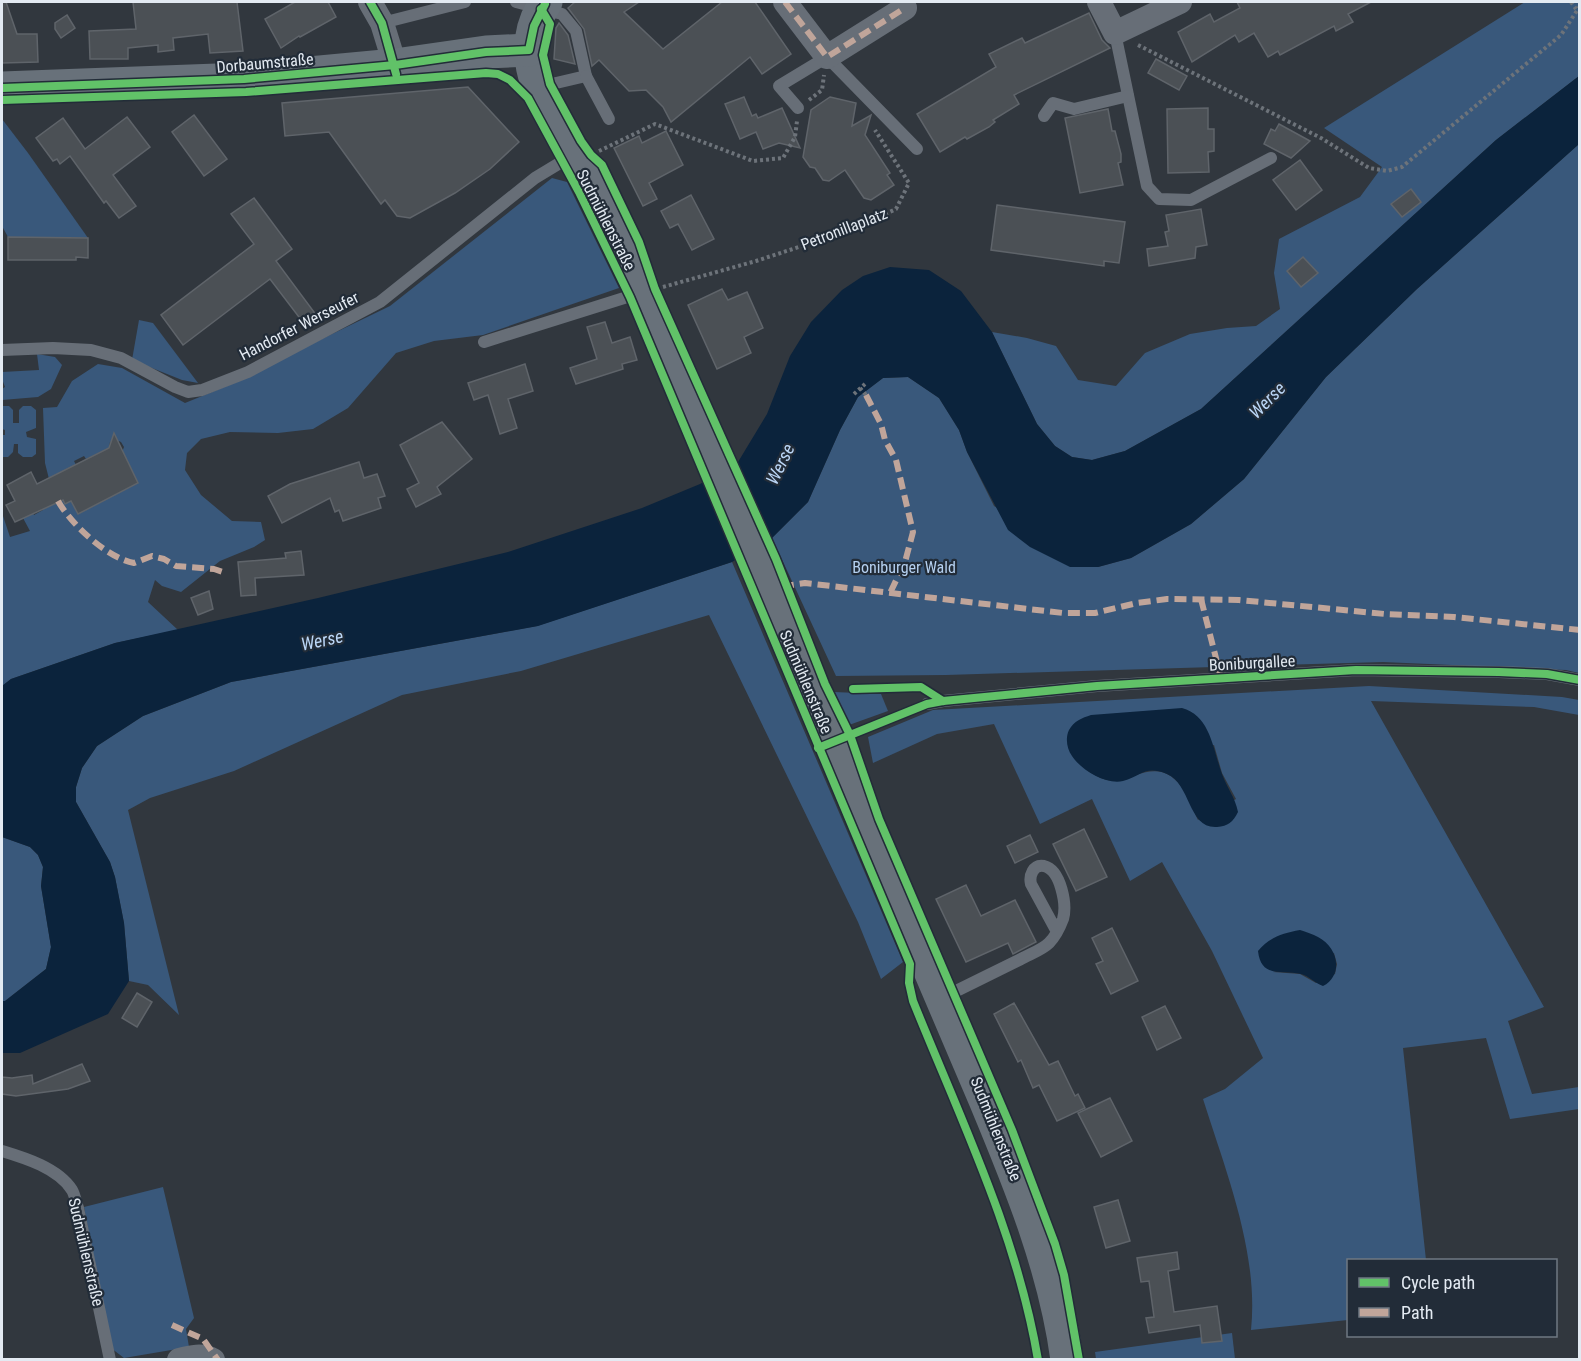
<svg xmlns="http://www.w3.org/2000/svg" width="1581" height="1361" font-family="'Roboto Condensed',sans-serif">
<rect width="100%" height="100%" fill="#31373e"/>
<!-- green -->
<g fill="#39587b" fill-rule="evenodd">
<path d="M1525,2h54v74l-83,64 -295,269 -76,42 -33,9 -20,-3 -17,-11 -18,-22 -45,-92 35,6 29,8 22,34 38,6 29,-33 45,-19 37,-6 29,-2 24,-17 -6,-36 5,-34 81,-42 22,-30 -58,-39z"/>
<path d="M2,119l26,34 60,85 -80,-1 -6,-11z"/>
<path d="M1579,144v529l-13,-3 -183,-8 -437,13 -110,1 -64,-138 36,-36 32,-72 18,-33 25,-19 25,-1 31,21 20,32 8,22 27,54 104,61 33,-9 60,-34 53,-45 82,-102 91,-88z"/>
<path d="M552,178l15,4 52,106 -136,47 -49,6 -38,12 -48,55 -35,21 -35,4 -48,-1 -29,7 -14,14 -2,17 16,25 31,26 29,1 4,18 -11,7 -34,14 -39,31 -19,-6 -7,-6 -7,22 30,28 -63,13 -104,36 -9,7v-173l8,24 20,-6 -7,-13 10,-5 1,2 9,-5v-2l19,-10 3,6 6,-3 7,13 60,-31 -16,-31 2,-5 -3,-5 -5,-2 -6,2 -1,6 -23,11 -2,-3 -10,5 2,4 -13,6 3,6 -14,14 -7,-28 -2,-55 14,-1 15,-26 26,-17 24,4 63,35 54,-22 31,-17 120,-58z"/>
<path d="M139,320l14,3 45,60 -16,-3 -50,-20z"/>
<path d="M37,354l18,3 7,8 -11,24 -13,8 -36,3v-11l3,-2 -3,-8v-7l37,-2z"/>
<path d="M2,406h7l4,4v13h6v-13l4,-4h8l5,4v18l-10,4 1,5 9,2v15l-4,3h-9l-5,-4v-9h-4l-1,8 -5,5h-6v-22h3v-5l-3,-1z"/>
<path d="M732,562l171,400 -22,17 -23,-57 -149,-307 -188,56 -119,24 -168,76 -84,27 -22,12 51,205 -31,-30 -19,-4 -5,-58 -9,-46 -5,-15 -34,-60v-15l6,-19 15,-22 46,-30 88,-34 306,-56z"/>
<path d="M1369,686l193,11 17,3v15l-45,-8 -163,-6 173,306 -36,14 24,73 47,-7v22l-69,10 -24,-81 -83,10 23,212h-78v60l-97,10c8,-77 -25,-158 -48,-231l22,-10 38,-31 -51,-107 -50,-89 -32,19 -38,-82 -52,25 -46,-100 -57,10 -64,29 -5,-26 65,-27zM1214,745l8,28 14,26 -38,21c-6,-11 -9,-25 -17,-34 -22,-27 -40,-9 -66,-6 -9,2 -19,-4 -27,-9zM1334,953l3,11 -2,10 -19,9 -16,-9 -27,-2z"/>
<path d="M834,692l47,2 7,17 -39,14z"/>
<path d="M2,837l28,10 8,8 5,12 -2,19 10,61 -5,22 -41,32h-3z"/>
<path d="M163,1187l31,131 -8,11 3,18 -65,11 -13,-10 -27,-141z"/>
<path d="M1232,1333l3,26h-139l-1,-7z"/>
</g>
<!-- water -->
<g fill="#0b233c">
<path d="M1579,76v68l-162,145 -91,88 -82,102 -53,45 -60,34 -33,9h-28l-40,-20 -22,-17 -41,-78 -8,-22 -20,-32 -31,-21 -25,1 -25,19 -18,33 -32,72 -36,36 -40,24 -194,64 -307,56 -88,34 -46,30 -15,22 -6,19v15l34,60 5,15 9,46 5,58 -21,33 -88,39h-18v-52h3l41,-32 5,-22 -10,-61 2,-19 -5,-12 -8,-8 -28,-10v-151l9,-7 104,-36 203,-45 190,-46 134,-44 58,-24 38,-22 29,-48 23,-58 21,-34 31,-32 21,-14 27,-9 39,3 32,21 31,41 45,92 18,22 17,11 20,3 33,-9 76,-42 295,-269z"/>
<path d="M1182,708c29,8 31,42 40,66 5,14 13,23 16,38 -5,10 -10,14 -21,15 -29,2 -26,-43 -50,-53 -22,-9 -25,2 -44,7 -17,4 -42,-11 -51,-25 -5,-7 -7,-18 -3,-26 5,-9 13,-12 22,-15z"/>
<path d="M1300,930c6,2 13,4 18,7 20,10 26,38 5,49 -8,-3 -14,-10 -22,-12 -19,-5 -40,5 -43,-23 12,-14 25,-18 42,-21z"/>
</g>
<!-- building -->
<g fill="#4b5055" stroke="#5f646a" stroke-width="1.5">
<path d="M2,2h4l11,32h20l1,28 -36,1z"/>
<path d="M133,2h104l6,49 -33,2 -2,-19 -35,4 1,12 -16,2v-7l-30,3v11h-38l-1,-28 47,-2z"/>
<path d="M295,2h33l8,15 -36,20 -1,-1 -18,12 -16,-29z"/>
<path d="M575,2h64l-15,10 39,37 59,-47h33l36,52 -29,20 -12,-17 -79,65 -8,-15 -17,-17 -17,1 -30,-31 -7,6 -8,-37 -16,-21z"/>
<path d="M1237,2h134l-23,12 5,8 -17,9 -2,-5 -54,29 -2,-4 -10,6 -14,-24 -15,9 -4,-7 -43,27 -14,-30 32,-18 4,8 26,-14z"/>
<path d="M1089,13l13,27 8,8 -96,47 5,9 -26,16 2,2 -6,5 -22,12 -2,-2 -25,15 -23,-38 79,-47 -7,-13 33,-16 3,5z"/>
<path d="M67,15l8,13 -14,10 -6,-9v-6z"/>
<path d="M559,23l9,12 7,29 -21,-5 2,-31z"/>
<path d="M1156,59l31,17 -8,14 -31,-17z"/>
<path d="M468,87l51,55 -29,27 -35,24 -45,25 -13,-2 -12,-16 -4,4 -52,-72 -44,4 -3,-33z"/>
<path d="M744,97l8,19 4,-2 2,4 24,-10 18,40 -21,-5 -16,6 -7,-17 -16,7 -15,-35z"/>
<path d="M830,97l26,6 -4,23 19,-11 -6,20 25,38 -3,2 7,10 -23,15 -7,-2 -19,-28 -16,11 -6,-1 -8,-12 -5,-1 -7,-10 8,-47z"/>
<path d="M1208,108v21h6v22l-6,1 1,20 -41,1 -1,-64z"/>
<path d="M1108,109l4,22h3l6,23v8l-3,1 5,22 -43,8 -15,-75z"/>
<path d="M194,115l33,44 -23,17 -32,-44z"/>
<path d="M127,117l23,30 -37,28 23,31 -17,12 -13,-17 -2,2 -34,-47 -10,8 -3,-5 -4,2 -17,-23 27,-20 22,31z"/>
<path d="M1279,124l31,17 -19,17 -27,-14 7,-15 4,2z"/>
<path d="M666,131l17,34 -34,18 8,16 -14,7 -29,-58 25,-12 3,7z"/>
<path d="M1300,160l22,30 -26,20 -23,-30z"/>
<path d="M1411,189l10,13 -19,15 -11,-13z"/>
<path d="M691,195l23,44 -22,11 -14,-26 -8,4 -9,-17z"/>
<path d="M254,198l38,51 -16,12 41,55 -12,9 -35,-46 -87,66 -22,-30 93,-71 -23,-30z"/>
<path d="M997,205l128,17 -6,41 -15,-2v5l-113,-16z"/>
<path d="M1201,209l6,36 -11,2 -1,11 -46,8 -2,-17 21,-3 -3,-14 4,-1 -3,-16z"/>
<path d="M8,237l80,1v20l-12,-1v3h-68z"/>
<path d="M1303,257l15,16 -17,14 -14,-16z"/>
<path d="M722,289l6,11 19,-8 16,36 -19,9 7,16 -34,16 -29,-64z"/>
<path d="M605,322l7,21 18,-6 7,23 -15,4 1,5 -47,15 -6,-16 27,-9 -10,-32z"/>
<path d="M525,364l8,27 -25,8 9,29 -17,6 -12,-39 -14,5 -6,-17z"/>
<path d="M442,422l30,37 -35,28 4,7 -25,13 -9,-18 12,-6 -19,-38z"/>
<path d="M114,433l24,50 -60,31 -7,-13 -6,3 -2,-4 -48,22 -9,-17 9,-4 -8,-16 24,-13 6,12 72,-36z"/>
<path d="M359,462l5,16 13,-4 8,22 -7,2 3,10 -38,13 -4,-11 -4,2 -5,-14 -48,25 -14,-27 22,-12z"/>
<path d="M301,551l3,24 -49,3 1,17 -15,1 -3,-34 48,-4 -1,-5z"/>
<path d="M209,591l4,18 -15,6 -7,-17z"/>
<path d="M1084,829l23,48 -31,14 -23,-47z"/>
<path d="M1030,835l8,17 -23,11 -8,-17z"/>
<path d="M966,885l15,31 34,-16 21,42 -23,12 -5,-11 -42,19 -30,-63z"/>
<path d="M1112,928l26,53 -27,13 -15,-30 7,-3 -11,-23z"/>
<path d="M137,993l15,9 -15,25 -15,-9z"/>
<path d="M1014,1003l35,62 9,-4 17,35 3,-2 7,14 -28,13 -18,-36 -6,3 -12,-28 -3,2 -24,-48z"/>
<path d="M1165,1006l16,32 -24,12 -15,-33z"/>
<path d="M82,1064l8,17 -22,8 -52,7 -14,-2v-17l10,1 20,-3 1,9z"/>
<path d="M1110,1098l22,43 -31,16 -23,-44z"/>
<path d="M1118,1200l12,41 -24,7 -12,-41z"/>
<path d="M1177,1252l2,17 -11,2 6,41 43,-6 5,35 -20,2 -2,-18 -51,8 -3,-15 8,-1 -5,-36 -8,1 -4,-24z"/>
</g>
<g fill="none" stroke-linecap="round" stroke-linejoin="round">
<!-- path -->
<g stroke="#6d737a" stroke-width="4" stroke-dasharray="3 3" stroke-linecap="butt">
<path d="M1571,2l5,7"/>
<path d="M1138,45l183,93 48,30 18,3 15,-4 159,-132 19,-29"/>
<path d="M809,100l13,-10 2,-15"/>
<path d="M599,151l56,-27 98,37 30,-3 12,-21 2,-16"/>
<path d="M663,287l93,-26 95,-31 45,-21 13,-26 -34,-53"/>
<path d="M860,388l6,7"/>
<path d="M854,394l11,-10"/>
</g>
<!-- lane -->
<g stroke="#676e77" stroke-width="12">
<path d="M516,2l46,12 14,17 10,45 -47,11"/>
<path d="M382,23l83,-21"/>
<path d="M1115,33l32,153 12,13 32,1 80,-42"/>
<path d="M586,76l23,43"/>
<path d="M798,108l-19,-22 48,-29 90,92"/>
<path d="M1044,116l9,-13 21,6 54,-13"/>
<path d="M484,342l156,-49"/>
<path d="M2,350l51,-2 38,2 30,8 54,29 13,5 14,-2 46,-18 132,-70 155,-124 38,-23"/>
<path d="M927,704l16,-3 154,-15 259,-16 143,2 48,2 33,6"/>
<path d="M942,998c26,-13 53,-26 79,-39 9,-5 21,-9 28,-16 6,-6 11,-16 14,-24 4,-14 -2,-49 -19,-53 -11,-2 -15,10 -13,18l26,48"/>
<path d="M2,1151c23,7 56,17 70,39 3,5 4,13 6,18l32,152"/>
</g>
<!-- street -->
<g stroke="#676e77" stroke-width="24">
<path d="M370,2l12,21 13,42"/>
<path d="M785,2l42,55 78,-49"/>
<path d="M1099,2l16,31 65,-31"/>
<path d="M179,1360c11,-3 24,-6 34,0"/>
</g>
<!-- secondary -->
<g stroke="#68717a" stroke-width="33">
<path d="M546,2c-18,26 -19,55 -8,85l88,165 15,41 66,149 60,147 218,511c35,84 70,169 82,260"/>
<path d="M2,88l242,-9 151,-14 91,-13 43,-2"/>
</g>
<!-- quiet -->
<g stroke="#c0a59a" stroke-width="6" stroke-dasharray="12 6" stroke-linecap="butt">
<path d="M785,2l42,55 78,-49"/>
<path d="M866,395l15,29 4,16 11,20 17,72 -8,30 -15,31"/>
<path d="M58,501c13,23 49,57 76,62l18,-7 12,3 12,7 38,3 12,4"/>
<path d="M787,590l-1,-4 19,-3 258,30h32l42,-10 30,-4 72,1 146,14 69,3 126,13"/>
<path d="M1201,599l20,79"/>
<path d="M172,1325l31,14 15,21"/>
</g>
<!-- cycleway casing -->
<g stroke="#222c38" stroke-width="11">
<g id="cycleway">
<path d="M370,2l12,21 14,51"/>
<path d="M541,9l9,15 -7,31 7,29 31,57 10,14 11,10 37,77 16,47 121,270 49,125 25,51 29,84 133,311 43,114 9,31 15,85"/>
<path d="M2,88l242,-9 151,-14 91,-13 43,-2 5,-24 11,-22"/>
<path d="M2,100l244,-8 240,-19 12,1 12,6 18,18 51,94 51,105 280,667 -1,19 4,18c47,117 104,233 125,359"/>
<path d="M853,689l68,-2 22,14"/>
<path d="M818,748l109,-44 16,-3 154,-15 259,-16 143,2 48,2 33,6"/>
</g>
</g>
<!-- cycleway -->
<use href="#cycleway" stroke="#61c268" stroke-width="8"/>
</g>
<g text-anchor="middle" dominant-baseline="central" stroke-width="4.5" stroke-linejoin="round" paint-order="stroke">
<!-- street labels -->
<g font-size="16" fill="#e3eaf2" stroke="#222c38">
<text transform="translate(265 63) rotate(-5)">Dorbaumstraße</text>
<text transform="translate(606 220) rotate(63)">Sudmühlenstraße</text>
<text transform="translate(844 229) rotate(-21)">Petronillaplatz</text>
<text transform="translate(299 326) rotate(-27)">Handorfer Werseufer</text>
<text transform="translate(1252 663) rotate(-3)">Boniburgallee</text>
<text transform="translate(806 682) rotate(67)">Sudmühlenstraße</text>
<text transform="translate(996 1129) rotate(68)">Sudmühlenstraße</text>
<text transform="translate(86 1252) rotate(77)">Sudmühlenstraße</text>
</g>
<!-- park labels -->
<g font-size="16" fill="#b5d0f0" stroke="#222c38">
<text x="904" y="567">Boniburger Wald</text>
</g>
<!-- water labels -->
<g font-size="18" font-style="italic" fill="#bbd6f6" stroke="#222c38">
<text transform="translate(1267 400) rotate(-45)">Werse</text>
<text transform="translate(780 464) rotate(-64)">Werse</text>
<text transform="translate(322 640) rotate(-12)">Werse</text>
</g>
</g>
<!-- border -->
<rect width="1581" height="1361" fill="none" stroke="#e3eaf2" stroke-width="6"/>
<!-- legend -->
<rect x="1347" y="1259" width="210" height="78" fill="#222c38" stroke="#6f7882" stroke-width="1.5"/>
<rect x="1359" y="1278" width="30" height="9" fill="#61c268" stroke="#6f7882" stroke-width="1.5"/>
<text x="1401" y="1289" font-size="18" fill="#e3eaf2">Cycle path</text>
<rect x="1359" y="1308" width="30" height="9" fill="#c0a59a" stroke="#6f7882" stroke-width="1.5"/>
<text x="1401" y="1319" font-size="18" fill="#e3eaf2">Path</text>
</svg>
